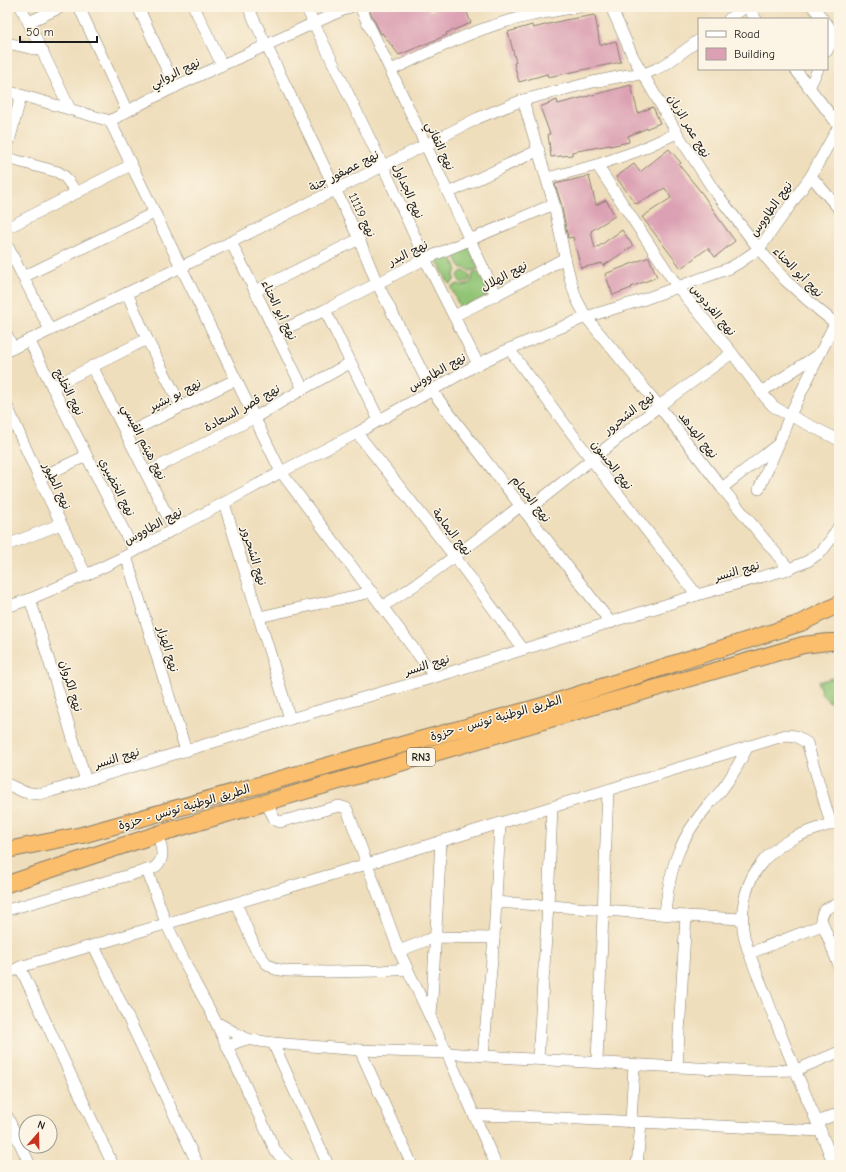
<svg xmlns="http://www.w3.org/2000/svg" width="846" height="1172" font-family="'Comic Neue','Playpen Sans Arabic',sans-serif">
<rect width="100%" height="100%" fill="#fcf5e5"/>
<filter id="ink" filterUnits="userSpaceOnUse"><feTurbulence type="fractalNoise" baseFrequency=".025" numOctaves="2"/><feDisplacementMap in="SourceGraphic" scale="8" xChannelSelector="R" yChannelSelector="G"/><feConvolveMatrix kernelMatrix="1 2 1 2 8 2 1 2 1" color-interpolation-filters="sRGB"/></filter>
<filter id="wash" filterUnits="userSpaceOnUse"><feTurbulence type="fractalNoise" baseFrequency=".012" numOctaves="4" result="noise"/><feDisplacementMap in="SourceGraphic" scale="16" xChannelSelector="R" yChannelSelector="G"/><feGaussianBlur stdDeviation="0.9" result="paint"/><feColorMatrix in="noise" values="0 0 0 0 0 0 0 0 0 0 0 0 0 0 0 0 0 1.4 0 .05"/><feComposite in="paint" operator="in"/></filter>
<g filter="url(#wash)">
<rect width="100%" height="100%" fill="#efdebc"/>
<!-- green -->
<g fill="#91c475" stroke="#567048">
<path d="M469,245l9,24 -8,2 -4,-3h-5l-9,-17z"/>
<path d="M450,252l7,18 -3,5v6l-5,3 -14,-27z"/>
<circle cx="464" cy="277" r="6"/>
<path d="M479,272l12,22 -31,14 -9,-21 7,-3c10,4 14,-1 15,-11z"/>
<path d="M839,676v34l-17,-15 -4,-13z"/>
</g>
<g id="blocks">
<!-- building -->
<g fill="#dba0b3">
<path d="M371,7h56l3,4 10,-4h25l6,16 -25,10 1,2 -48,20 -17,-22 -1,1 -11,-22z"/>
<path d="M595,15l5,30 16,-4 5,21 -73,15 -1,-3 -28,8 -5,-19 2,-1 -8,-30 24,-7 1,3 32,-8z"/>
<path d="M631,85l7,28 15,-6 7,16 -32,13 1,6 -19,4v-1l-38,7v3l-21,2 -3,-23h2l-10,-27 17,-7 1,4z"/>
<path d="M669,149l12,14 -2,2 22,27 16,23h-1l19,26 -20,16 -7,-9 -27,20 -39,-51 29,-19 -6,-10 -29,16 -20,-27 18,-13 6,8z"/>
<path d="M589,176l7,29 10,-5 9,16 -24,15 4,18 27,-19 11,16 -30,20 -1,-3 -21,5 -8,-31 -5,1 -7,-35 -6,-19z"/>
<path d="M649,257l8,20 -26,10 1,1 -19,7 -8,-21z"/>
</g>
</g>
</g>
<g filter="url(#ink)">
<use href="#blocks" fill-opacity="0" stroke="#867d6c" stroke-width="1"/>
<g fill="none" stroke-linecap="round" stroke-linejoin="round">
<!-- minor casing -->
<g stroke="#867d6c" stroke-width="12">
<g id="minor">
<path d="M21,7l49,102"/>
<path d="M79,7l48,104"/>
<path d="M138,7l37,80"/>
<path d="M194,7l28,58"/>
<path d="M248,7l111,232 18,44 55,108 179,232"/>
<path d="M306,7l77,159 42,93 53,105"/>
<path d="M360,7c47,95 90,192 136,288"/>
<path d="M611,7l22,50 44,76 36,56 46,60 26,31 35,31 19,15"/>
<path d="M747,7l9,12"/>
<path d="M813,7l10,12"/>
<path d="M729,19l16,-12"/>
<path d="M29,22l32,-15"/>
<path d="M827,24l7,10 -3,9 -4,8"/>
<path d="M7,43l36,8"/>
<path d="M795,69l44,57"/>
<path d="M391,70c31,-14 63,-31 95,-42 30,-11 62,-16 93,-21"/>
<path d="M809,88l9,-19"/>
<path d="M7,91l103,30c43,-25 89,-46 135,-66 35,-16 70,-33 105,-48"/>
<path d="M523,100l31,104 11,54 6,24 5,16 10,19 73,89 63,82 67,81"/>
<path d="M110,121l171,351 154,205"/>
<path d="M7,149l14,-53"/>
<path d="M7,158l51,14 7,5 12,16"/>
<path d="M597,165l80,121 55,67 33,44 8,9 8,5 58,29"/>
<path d="M811,176l28,33"/>
<path d="M547,178l50,-13 40,-14 40,-18"/>
<path d="M448,193l91,-43"/>
<path d="M7,228l124,-63"/>
<path d="M231,242l72,147"/>
<path d="M7,245l43,85"/>
<path d="M23,277l131,-64"/>
<path d="M255,291l104,-52"/>
<path d="M127,293l20,46 34,67"/>
<path d="M325,310l54,110"/>
<path d="M454,316l42,-21 69,-37"/>
<path d="M276,333l49,-23 100,-51 129,-55"/>
<path d="M7,335l6,13"/>
<path d="M29,340l105,211"/>
<path d="M509,349l82,110 106,136"/>
<path d="M7,351l174,-84 266,-133 31,-16 45,-18 70,-18 35,-7 16,-1 12,-5 10,-5 33,-24"/>
<path d="M92,366l82,163"/>
<path d="M52,387l95,-48"/>
<path d="M761,392l58,-38"/>
<path d="M7,406l32,72 47,97"/>
<path d="M357,433l98,124 68,92"/>
<path d="M126,434l109,-54"/>
<path d="M146,473l108,-55 49,-29 47,-26"/>
<path d="M39,478l47,-22"/>
<path d="M722,488l55,-43"/>
<path d="M759,489l20,-46 11,-28 45,-92"/>
<path d="M224,503l66,216"/>
<path d="M525,512l134,-106 73,-53"/>
<path d="M7,545l54,-21"/>
<path d="M126,556l60,195"/>
<path d="M30,599l56,182"/>
<path d="M383,606c48,-30 93,-65 137,-100"/>
<path d="M7,607l23,-8 56,-24 40,-19 48,-27 50,-26 57,-31 76,-39 121,-69 31,-15 77,-32 56,-17 88,-32 10,-6 19,-13 52,-73 28,-50"/>
<path d="M259,617l113,-25"/>
<path d="M7,784l17,8 14,2 14,-3 238,-72 145,-42 262,-82 92,-26 19,-8 14,-10 9,-12 8,-13"/>
<path d="M266,802l9,18 5,2 59,-16 7,2 2,4 51,139 48,102 49,112"/>
<path d="M147,870l19,53 28,58 19,35 63,136 13,13"/>
<path d="M496,902l190,14 56,3"/>
<path d="M236,903l19,45 11,15 9,6 12,2 42,1 52,-1 26,-2"/>
<path d="M839,904c-9,2 -17,5 -18,15l18,47"/>
<path d="M7,910l147,-42c13,-10 7,-20 4,-34"/>
<path d="M665,914c2,-22 5,-42 14,-63 6,-15 19,-34 30,-47 4,-5 10,-10 14,-16 10,-13 18,-28 25,-42"/>
<path d="M94,946l104,219"/>
<path d="M399,951l36,-14 59,1"/>
<path d="M750,953l72,-28"/>
<path d="M20,967l93,198"/>
<path d="M7,974l13,-7 347,-103 419,-129 10,1 11,7 24,81"/>
<path d="M431,1017l10,-176"/>
<path d="M216,1022l30,17"/>
<path d="M273,1043l55,122"/>
<path d="M228,1047l7,-4 11,-4 27,4 87,7 87,3 66,5 240,13 43,-1 43,-18"/>
<path d="M360,1050l52,115"/>
<path d="M483,1056l11,-118 6,-115"/>
<path d="M538,1059l10,-154 4,-98"/>
<path d="M597,1062l11,-272"/>
<path d="M677,1067l9,-151"/>
<path d="M474,1115l45,1 302,15"/>
<path d="M7,1116l23,49"/>
<path d="M631,1122l3,-57"/>
<path d="M817,1122l22,-9"/>
<path d="M637,1165l4,-42"/>
<path d="M834,1165c-22,-57 -47,-112 -68,-169 -7,-18 -18,-42 -22,-60 -4,-22 0,-48 13,-67 20,-29 50,-38 82,-47"/>
</g>
</g>
<!-- highway casing -->
<g stroke="#867d6c" stroke-width="18">
<g id="highway">
<path d="M7,850l75,-15 301,-85 156,-43 262,-84 38,-19"/>
<path d="M7,884l151,-50 645,-189 25,-3h11"/>
</g>
</g>
<!-- minor -->
<use href="#minor" stroke="#fff" stroke-width="11"/>
<!-- highway -->
<use href="#highway" stroke="#fabe6d" stroke-width="16"/>
</g>
</g>
<g text-anchor="middle" dominant-baseline="central" stroke-width="3" stroke-linejoin="round" paint-order="stroke">
<!-- shield labels -->
<rect fill="#fcf5e5" stroke="#5f5d58" stroke-width="1" x="407" y="748" width="28" height="18" rx="3"/>
<g font-size="11" font-weight="bold" fill="#1c1c1c">
<text x="421" y="757">RN3</text>
</g>
<!-- street labels -->
<g font-size="12" fill="#1c1c1c" stroke="#fcf5e5">
<text transform="translate(175 73) rotate(-26)">نهج الروابي</text>
<text transform="translate(689 126) rotate(59)">نهج عمر الزيان</text>
<text transform="translate(440 146) rotate(65)">نهج التفاني</text>
<text transform="translate(344 171) rotate(-27)">نهج عصفور جنة</text>
<text transform="translate(408 191) rotate(66)">نهج الجداول</text>
<text transform="translate(771 209) rotate(-55)">نهج الطاووس</text>
<text transform="translate(362 215) rotate(65)">نهج 11119</text>
<text transform="translate(408 253) rotate(-26)">نهج البدر</text>
<text transform="translate(798 272) rotate(45)">نهج أبو الحناء</text>
<text transform="translate(504 276) rotate(-28)">نهج الهلال</text>
<text transform="translate(279 310) rotate(64)">نهج أبو الحناء</text>
<text transform="translate(713 310) rotate(50)">نهج الفردوس</text>
<text transform="translate(437 372) rotate(-30)">نهج الطاووس</text>
<text transform="translate(69 392) rotate(63)">نهج الخلنج</text>
<text transform="translate(175 395) rotate(-27)">نهج بو بشير</text>
<text transform="translate(242 408) rotate(-29)">نهج قصر السعادة</text>
<text transform="translate(629 413) rotate(-38)">نهج الشحرور</text>
<text transform="translate(698 435) rotate(52)">نهج الهدهد</text>
<text transform="translate(144 442) rotate(63)">نهج هيثم القيسي</text>
<text transform="translate(612 465) rotate(52)">نهج الحسون</text>
<text transform="translate(57 486) rotate(65)">نهج الطيور</text>
<text transform="translate(117 487) rotate(63)">نهج الخضيري</text>
<text transform="translate(531 499) rotate(52)">نهج الحمام</text>
<text transform="translate(153 526) rotate(-29)">نهج الطاووس</text>
<text transform="translate(452 532) rotate(52)">نهج اليمامة</text>
<text transform="translate(254 556) rotate(73)">نهج الشحرور</text>
<text transform="translate(737 571) rotate(-16)">نهج النسر</text>
<text transform="translate(168 649) rotate(73)">نهج الهزار</text>
<text transform="translate(427 665) rotate(-17)">نهج النسر</text>
<text transform="translate(71 686) rotate(73)">نهج الكروان</text>
<text transform="translate(496 718) rotate(-16)">الطريق الوطنية تونس - حزوة</text>
<text transform="translate(117 758) rotate(-17)">نهج النسر</text>
<text transform="translate(184 807) rotate(-16)">الطريق الوطنية تونس - حزوة</text>
</g>
</g>
<!-- margin -->
<rect width="846" height="1172" fill="none" stroke="#fcf5e5" stroke-width="24"/>
<!-- legend -->
<rect x="698" y="18" width="130" height="52" fill="#fcf5e5" stroke="#a29e95"/>
<rect x="706" y="31" width="20" height="6" fill="#ffffff" stroke="#a29e95"/>
<text x="734" y="38" font-size="12" fill="#1c1c1c">Road</text>
<rect x="706" y="48" width="20" height="12" fill="#dba0b3" stroke="#a29e95"/>
<text x="734" y="58" font-size="12" fill="#1c1c1c">Building</text>
<!-- north arrow -->
<g transform="translate(38 1134) rotate(20)"><circle r="19" fill="#fcf5e5" stroke="#a29e95"/>
<path d="M0-3L7 15L0 10L-7 15Z" fill="#c8321e"/>
<text y="-6" font-size="11" font-weight="bold" text-anchor="middle" fill="#1c1c1c">N</text>
</g>
<!-- scale -->
<path d="M20 36v6h77v-6" fill="none" stroke="#1c1c1c" stroke-width="2"/>
<text x="26" y="36" font-size="12" fill="#1c1c1c" stroke="#fcf5e5" stroke-width="3" paint-order="stroke">50 m</text>
</svg>
